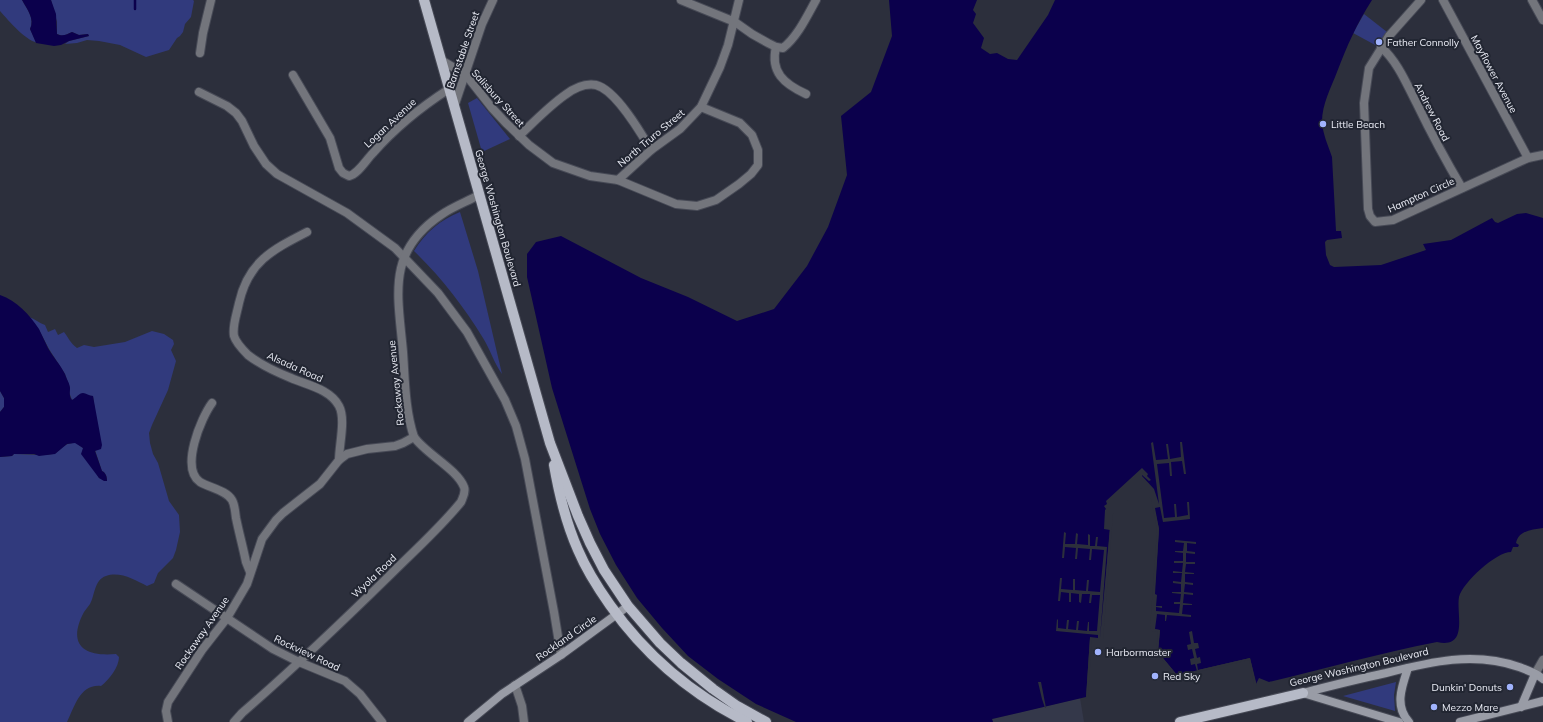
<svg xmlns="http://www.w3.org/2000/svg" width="1543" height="722" font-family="Mulish,sans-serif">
<rect width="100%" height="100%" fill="#2c2f3c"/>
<!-- built -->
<path fill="#34384a" d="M1080,698l4,24h-91l-1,-3z"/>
<!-- green -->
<g fill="#313a7d">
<path d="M0,0h22c5,9 13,19 8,29l6,13 5,1c-13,1 -32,-22 -41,-32z"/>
<path d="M51,0h142l1,1 -3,16 -6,7 -2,8 -3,4 -3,2 -8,12 -23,7 -26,-12 -21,-4 -12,-1 -10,3 -12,1 4,-3 20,-5 -1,-2 -9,1 -7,-3 -9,4 -6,-2v-12z"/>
<path d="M1364,14l23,18 -10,14 -24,-13z"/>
<path d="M477,98l33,41 -28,13 -14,-49z"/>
<path d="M460,212l18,59 24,103c-8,-11 -12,-25 -19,-36 -19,-31 -42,-61 -69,-87 11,-18 26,-31 46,-39z"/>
<path d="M29,317c6,2 10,6 16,8l3,7 7,-3 3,6 6,-3c4,5 7,12 13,16l7,-3 10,2 31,-5 27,-11 12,3 9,6 1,4 -3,6 5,11 -8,29 -16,35 -3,8 1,10 3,11 5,9 11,38 10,14 1,17 -4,18 -3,8 -15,15 -4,10 -7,3c-12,-6 -27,-15 -41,-10 -12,4 -11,19 -16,28 -2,3 -4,5 -6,8 -17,32 -1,45 32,42l3,3c0,10 -10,23 -18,29 -21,-2 -26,20 -34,36h-67v-265l12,-1 2,-2c14,0 26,2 39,0 5,-1 8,-7 13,-9 2,-2 6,-1 9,-3l8,6 16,30 8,3c0,-4 -1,-8 -5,-10l-7,-21v-39l-2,-15 -14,-1 -3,3 -4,2 -3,-8 1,-4 -5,-14 -16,-25 -10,-19z"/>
<path d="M0,391l4,7v9l-4,5z"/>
<path d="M1396,682l-2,13 1,16 -52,-15z"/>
</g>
<!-- water -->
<g fill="#0b004c">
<path d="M22,0h29l5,14 1,20c5,3 11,0 15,-2l7,3 9,-1 1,2 -20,5 -8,4 -7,1 -18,-3 -6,-14c5,-10 -3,-20 -8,-29z"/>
<path d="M889,0h88l-4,10 3,4 -3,9 11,15 -3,10 9,6 7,-1 11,6 9,1 31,-45 7,-15h317c-15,23 -25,46 -35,72 -6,16 -15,32 -15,50 1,13 6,23 10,35l4,74h5l1,7 -15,2 -2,2 1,13 4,10 4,2 47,-2 45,-15 -3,-6 28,-4 41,-22 3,4 3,1 19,-9 9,-1 17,5v310c-11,2 -24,2 -27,15l3,2 -1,2h-5l-2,5c-15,0 -48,30 -52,45 -3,16 10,52 -22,45 -57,11 -112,27 -168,40l-10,-4 -3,6 -6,-26 -73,17 -19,-23 2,-22 -8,-1 7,-100 -7,-31 -11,-12 -30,27 -10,125h-11l-4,59 -94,22 1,3h-197l-40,-18 -38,-25 -30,-23 -26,-28 -25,-30 -21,-33 -16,-31 -10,-25 -38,-121 -25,-111v-23l9,-12 25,-6 80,42 47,19 49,24 37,-12 33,-43 21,-39 19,-52 -6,-59 30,-24 21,-56z"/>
<path d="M0,295c17,6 29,19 39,34 3,6 6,13 9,19 5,9 12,16 17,26 1,4 5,10 5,14 0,5 -1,8 2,12 4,-2 7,-7 11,-7 3,0 6,3 10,3l9,49 -1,4 -6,2 7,20c4,2 5,6 5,10h-3l-5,-3 -18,-24 2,-6 -8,-5 -8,1 -12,10 -16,2 -5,-2h-20l-2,2 -12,1v-45l4,-5v-9l-4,-7z"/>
</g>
<!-- pier -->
<g fill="#2c2f3c">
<path d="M1153,442l3,18 12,-1 -2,-15h2l2,15 11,-2 -1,-15h2l4,32h-2l-2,-13 -11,1 1,14h-2l-1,-13 -12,1 7,54 11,-1 -1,-13h2l1,13 11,-2 -1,-13h2l1,17 -27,3 -3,-15 -5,1 4,21 -4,65 2,1 -1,11h6v2l-6,-1v4l23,2 1,-9h-6v-2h6l1,-8 -9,-1v-1h9v-8l-8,-1v-2l8,1 1,-9h-9v-2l9,1 1,-9h-9v-2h9v-8l-8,-1v-1h8l1,-8 -9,-1v-2l21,2v2l-9,-1v8l8,1v2l-9,-1v9h9v2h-9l-1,8 9,1v1h-9v8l8,1v2l-8,-1 -1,8 9,1v2l-9,-1 -1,9 9,1v1h-9l-1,9 9,1v2l-24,-2 -1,6h-1v-6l-8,-1 -2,15 5,1 -2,22 19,23 20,-4 -2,-7 -4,1 -1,-6 4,-1 -2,-9 -4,1 -1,-5 4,-1 -2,-12 3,-1 2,12h4l1,5 -4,1 2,9 3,-1 1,6 -4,1 1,6 52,-12 7,28 -3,-2 -5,-24 -72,17 -21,-24 2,-21 -6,-1 -2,-2 7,-99 -6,-31 -10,-11 -28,26 -10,125 -2,1h-9l-4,57 -2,2 4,-62 8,1v-3l-42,-4 1,-12 1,1v8l8,1 1,-9h2l-1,9 8,1 1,-9h2l-1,9 9,1 1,-9h1v9h8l3,-36h-8l-1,8h-2l1,-9h-8l-1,9 -2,-1v-8l-8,-1v9h-2v-9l-8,-1 -1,9h-2l2,-23h2l-1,11 12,1v-11h2v11l11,1 1,-11h2l-1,11 12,1 4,-42 -12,-1 -1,11h-2l1,-11 -12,-1 -1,11h-2l1,-11 -11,-1 -1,11h-2l2,-26 2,1 -1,11h10l1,-11 2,1 -1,10 11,1v-11l2,1v11h5l1,-9h2l-1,9 10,1 -7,91 10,-108 -6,-1 1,-19 1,-1 -2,-3 3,-2 -1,-3 36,-33 6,6 -1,2 4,4 -2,1 -7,-6v1l12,13 5,15 -8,-61z"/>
<path d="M1038,682h3l5,26h-1l-3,-9z"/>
</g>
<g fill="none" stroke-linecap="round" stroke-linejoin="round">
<!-- stream -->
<path stroke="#0b004c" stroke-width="2.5" d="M135,9v-9"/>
<!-- street casing -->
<g stroke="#474a56" stroke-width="10">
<g id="street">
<path d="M681,0l54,22 17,12 16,9 8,4 7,1c15,-12 24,-32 33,-48"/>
<path d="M1421,0l-32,36 -20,32 -5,35 4,106 2,7 5,6 18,-2 135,-62 15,-3"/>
<path d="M1443,0l85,158"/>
<path d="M1532,0l11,20"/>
<path d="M776,47c-6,25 8,37 30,47"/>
<path d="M1381,47c17,15 26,38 36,57 14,29 29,57 45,84"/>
<path d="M200,53l3,-20 8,-33"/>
<path d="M441,60l25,15 26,33 14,15 23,22 24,18 37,13 28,4 58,24 21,2 19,-6 23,-16 12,-10 7,-9v-15l-6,-15 -12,-12 -39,-16"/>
<path d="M293,75l37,63 9,30 4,5 6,3c9,-2 17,-16 24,-23 22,-25 48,-46 76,-64"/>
<path d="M199,92l28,14 9,7 6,8 12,25 12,18 11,10 70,39 48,35 43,45 29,39 38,68 11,26 9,33 29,153 7,43"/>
<path d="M454,107l28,-83 11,-24"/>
<path d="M519,136c15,-14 29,-29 46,-41 8,-6 20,-12 31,-10 20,5 45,48 55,65"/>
<path d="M618,180l33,-30 29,-21 21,-22 19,-40 8,-22 11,-45"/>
<path d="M307,232c-35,18 -59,30 -68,71 -2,10 -7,23 -5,33 2,7 9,14 14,19 13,10 28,17 43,23 16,7 39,11 48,28 7,13 0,39 0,54"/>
<path d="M212,403c-11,15 -32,65 -12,79 10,6 26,8 32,18 3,5 3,12 4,18 3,15 7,29 10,44l4,10"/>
<path d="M176,584l97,65 26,13 46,19 15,13 22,28"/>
<path d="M1535,674l8,-14"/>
<path d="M515,685l7,21 2,16"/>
<path d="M168,722l-2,-11 2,-9 34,-52 25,-32 20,-34 15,-45 14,-19 7,-7 37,-29 19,-24 8,-6 20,-5 28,-3 8,-3 11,-6c-9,-27 -9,-57 -11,-85 -5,-57 -17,-100 38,-137 11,-8 25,-13 38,-20"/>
<path d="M234,722l8,-9c51,-44 99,-90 147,-137 24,-24 51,-48 72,-74 2,-5 5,-10 3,-15 -7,-18 -38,-33 -50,-50"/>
</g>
</g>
<!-- secondary casing -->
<g stroke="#474a56" stroke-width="10">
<g id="secondary">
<path d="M1408,668c-6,18 -14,38 1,54"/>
<path d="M1303,693c27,-7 55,-14 83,-20 44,-11 88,-22 133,-6 8,3 17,6 24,12"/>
<path d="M1303,693l96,29"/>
<path d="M1521,707l14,-33"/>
<path d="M468,722l34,-28 59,-39 67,-49"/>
<path d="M1460,722l83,-21"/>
</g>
</g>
<!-- primary casing -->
<g stroke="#474a56" stroke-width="12">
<g id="primary">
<path d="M424,0l126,443 28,73 12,27 14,27 24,36 32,37 21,20 32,26 24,17 29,16"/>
<path d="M554,465c5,29 12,58 24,85 8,19 20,38 32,55 36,51 81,89 137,117"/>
<path d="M1180,722l123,-29"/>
</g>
</g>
<!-- street -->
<use href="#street" stroke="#73757c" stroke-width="8"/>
<!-- secondary -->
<use href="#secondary" stroke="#999ca6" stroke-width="8"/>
<!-- primary -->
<use href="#primary" stroke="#b6bac7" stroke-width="10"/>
</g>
<!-- markers -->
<g fill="#a1b3fd" stroke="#222632" stroke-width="1.5">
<circle cx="1379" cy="42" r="4"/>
<circle cx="1323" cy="124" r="4"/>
<circle cx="1098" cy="652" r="4"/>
<circle cx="1155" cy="676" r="4"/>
<circle cx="1510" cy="687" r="4"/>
<circle cx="1434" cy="707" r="4"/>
</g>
<g text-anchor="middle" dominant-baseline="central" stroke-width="4" stroke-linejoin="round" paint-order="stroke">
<!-- poi labels -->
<g font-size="10" fill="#eceef7" stroke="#222632" text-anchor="start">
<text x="1387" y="42">Father Connolly</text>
<text x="1331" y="124">Little Beach</text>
<text x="1106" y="652">Harbormaster</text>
<text x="1163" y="676">Red Sky</text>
<text x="1502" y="687" text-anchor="end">Dunkin' Donuts</text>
<text x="1442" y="707">Mezzo Mare</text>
</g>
<!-- street labels -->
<g font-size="10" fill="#eceef7" stroke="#222632">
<text transform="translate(463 50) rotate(-71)">Barnstable Street</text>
<text transform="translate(1494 74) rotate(62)">Mayflower Avenue</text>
<text transform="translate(498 98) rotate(48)">Salisbury Street</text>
<text transform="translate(1432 112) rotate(63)">Andrew Road</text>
<text transform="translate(390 123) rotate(-43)">Logan Avenue</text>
<text transform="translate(651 138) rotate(-40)">North Truro Street</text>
<text transform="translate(1421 195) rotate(-24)">Hampton Circle</text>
<text transform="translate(498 218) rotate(74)">George Washington Boulevard</text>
<text transform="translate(295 367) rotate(24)">Alsada Road</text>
<text transform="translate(396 383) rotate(-96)">Rockaway Avenue</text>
<text transform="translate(374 576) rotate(-44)">Wyola Road</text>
<text transform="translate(202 633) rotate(-55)">Rockaway Avenue</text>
<text transform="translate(566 638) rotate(-35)">Rockland Circle</text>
<text transform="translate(307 653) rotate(25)">Rockview Road</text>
<text transform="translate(1359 667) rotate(-13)">George Washington Boulevard</text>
</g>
</g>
</svg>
